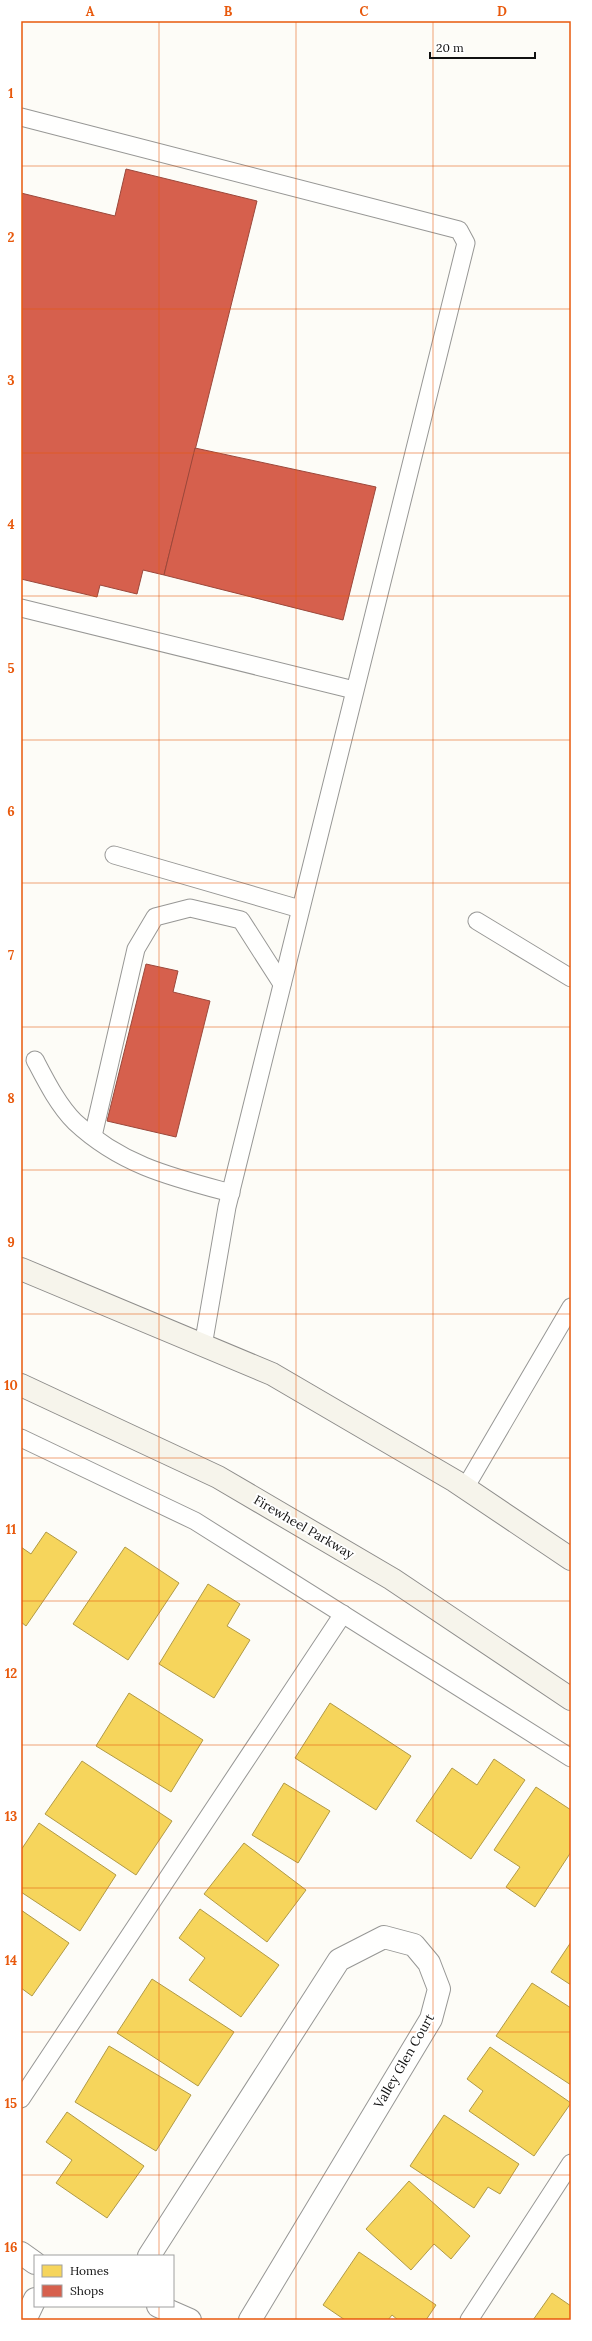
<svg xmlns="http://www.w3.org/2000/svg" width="592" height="2341" font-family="Lora,serif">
<rect width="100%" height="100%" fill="#fdfcf7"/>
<!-- homes -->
<g fill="#f6d55c" stroke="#b19a46">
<path d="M46,1532l31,20 -51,74 -5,-4v-75l10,7z"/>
<path d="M125,1547l54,36 -51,77 -55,-36z"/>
<path d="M208,1584l32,20 -13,22 23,14 -36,58 -55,-34z"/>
<path d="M129,1693l74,47 -32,52 -75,-46z"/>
<path d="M330,1703l81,53 -35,54 -81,-52z"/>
<path d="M494,1759l31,21 -54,79 -55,-38 36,-53 25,17z"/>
<path d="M82,1761l90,60 -36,54 -91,-61z"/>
<path d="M284,1783l46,28 -32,52 -46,-28z"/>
<path d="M536,1787l35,23v42l-36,55 -29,-20 14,-20 -26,-17z"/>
<path d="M39,1823l77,52 -36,56 -59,-39v-42z"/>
<path d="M244,1843l62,47 -39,52 -63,-48z"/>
<path d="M200,1909l79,56 -38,52 -52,-37 16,-22 -26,-20z"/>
<path d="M21,1910l48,33 -37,53 -11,-8z"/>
<path d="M571,1942v43l-20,-13z"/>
<path d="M152,1979l82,53 -36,54 -81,-53z"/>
<path d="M532,1983l39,25v77l-75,-49z"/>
<path d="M109,2046l82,49 -35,56 -81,-49z"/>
<path d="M490,2047l81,56 -37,53 -65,-45 14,-20 -16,-12z"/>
<path d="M67,2112l77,54 -37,52 -51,-35 16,-23 -26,-18z"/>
<path d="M444,2115l75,49 -19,30 -12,-7 -14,21 -64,-42z"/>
<path d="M409,2181l61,55 -19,23 -17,-15 -23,26 -45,-41z"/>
<path d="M359,2252l77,53 -10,15h-28l-6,-5 -4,5h-43l-22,-15z"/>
<path d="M552,2293l19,13v14h-38z"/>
</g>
<!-- shops -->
<g fill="#d6604d" stroke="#9b483b">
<path d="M126,169l131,32 -93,374 -21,-5 -6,24 -37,-9 -3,12 -76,-18v-386l94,23z"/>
<path d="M195,448l181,39 -33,133 -179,-45z"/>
<path d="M146,964l32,7 -5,21 37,9 -34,136 -69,-16z"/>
</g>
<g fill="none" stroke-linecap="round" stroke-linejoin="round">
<!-- service casing -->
<g stroke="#979795" stroke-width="19">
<g id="service">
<path d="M21,117l438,113 7,13 -239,964 -24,139"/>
<path d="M21,608l333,82"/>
<path d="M114,855l186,54"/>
<path d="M477,921l94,57"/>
<path d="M35,1060c11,21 23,45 40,62 46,43 96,55 156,71"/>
<path d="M93,1136l43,-187 19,-32 35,-9 51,12 41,64"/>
<path d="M21,1438l174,83 376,237"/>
<path d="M465,1488l106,-181"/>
<path d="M21,2099l322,-485"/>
<path d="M469,2320l102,-157"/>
</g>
</g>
<!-- minor casing -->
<g stroke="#979795" stroke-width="24">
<g id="minor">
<path d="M21,2253l14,10"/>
<path d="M149,2256l190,-296 45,-23 30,8 15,18 10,26 -8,30 -181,301"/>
<path d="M158,2306l32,14"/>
<path d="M25,2320l10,-21"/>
</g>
</g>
<!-- secondary casing -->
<g stroke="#8e8d8b" stroke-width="24">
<g id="secondary">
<path d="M21,1269l251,105 183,107 116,78"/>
<path d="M21,1385l197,92 174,102 179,120"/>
</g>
</g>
<!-- service -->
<use href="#service" stroke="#fffffe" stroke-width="17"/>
<!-- minor -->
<use href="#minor" stroke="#fffffe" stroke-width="22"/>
<!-- secondary -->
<use href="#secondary" stroke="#f6f4eb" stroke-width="22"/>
</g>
<!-- grid -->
<path fill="none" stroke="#e8590c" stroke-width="1" stroke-opacity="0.55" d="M159,21v2235M296,21v2299M433,21v2299M21,166h550M21,309h550M21,453h550M21,596h550M21,740h550M21,883h550M21,1027h550M21,1170h550M21,1314h550M21,1458h550M21,1601h550M21,1745h550M21,1888h550M21,2032h550M21,2175h550M159,2306v14"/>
<g text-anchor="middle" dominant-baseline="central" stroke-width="4" stroke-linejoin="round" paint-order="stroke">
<!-- street labels -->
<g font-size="13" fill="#111" stroke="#fff">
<text transform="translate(304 1527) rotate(30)">Firewheel Parkway</text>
<text transform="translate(404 2061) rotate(-60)">Valley Glen Court</text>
</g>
</g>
<!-- border -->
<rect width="592" height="2341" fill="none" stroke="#ffffff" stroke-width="44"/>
<!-- legend -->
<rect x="34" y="2255" width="140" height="52" fill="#ffffff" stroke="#a0a0a0"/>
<rect x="42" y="2265" width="20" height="12" fill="#f6d55c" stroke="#a0a0a0"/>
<text x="70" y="2275" font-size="12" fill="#111111">Homes</text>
<rect x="42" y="2285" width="20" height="12" fill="#d6604d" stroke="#a0a0a0"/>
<text x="70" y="2295" font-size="12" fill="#111111">Shops</text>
<!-- scale -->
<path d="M430 52v6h105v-6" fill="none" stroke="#111111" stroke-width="2"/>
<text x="436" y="52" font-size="12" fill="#111111" stroke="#ffffff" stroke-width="3" paint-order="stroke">20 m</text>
<rect x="22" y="22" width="548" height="2297" fill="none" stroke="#e8590c" stroke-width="1.5"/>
<g font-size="13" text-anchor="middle" font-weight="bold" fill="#e8590c">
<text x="90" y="16">A</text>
<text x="228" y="16">B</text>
<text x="364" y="16">C</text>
<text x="502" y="16">D</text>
<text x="11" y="98">1</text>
<text x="11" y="242">2</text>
<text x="11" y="385">3</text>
<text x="11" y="529">4</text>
<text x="11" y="673">5</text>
<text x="11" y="816">6</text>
<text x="11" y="960">7</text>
<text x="11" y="1103">8</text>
<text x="11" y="1247">9</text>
<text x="11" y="1390">10</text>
<text x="11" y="1534">11</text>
<text x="11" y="1678">12</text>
<text x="11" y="1821">13</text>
<text x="11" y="1965">14</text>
<text x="11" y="2108">15</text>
<text x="11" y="2252">16</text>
</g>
</svg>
